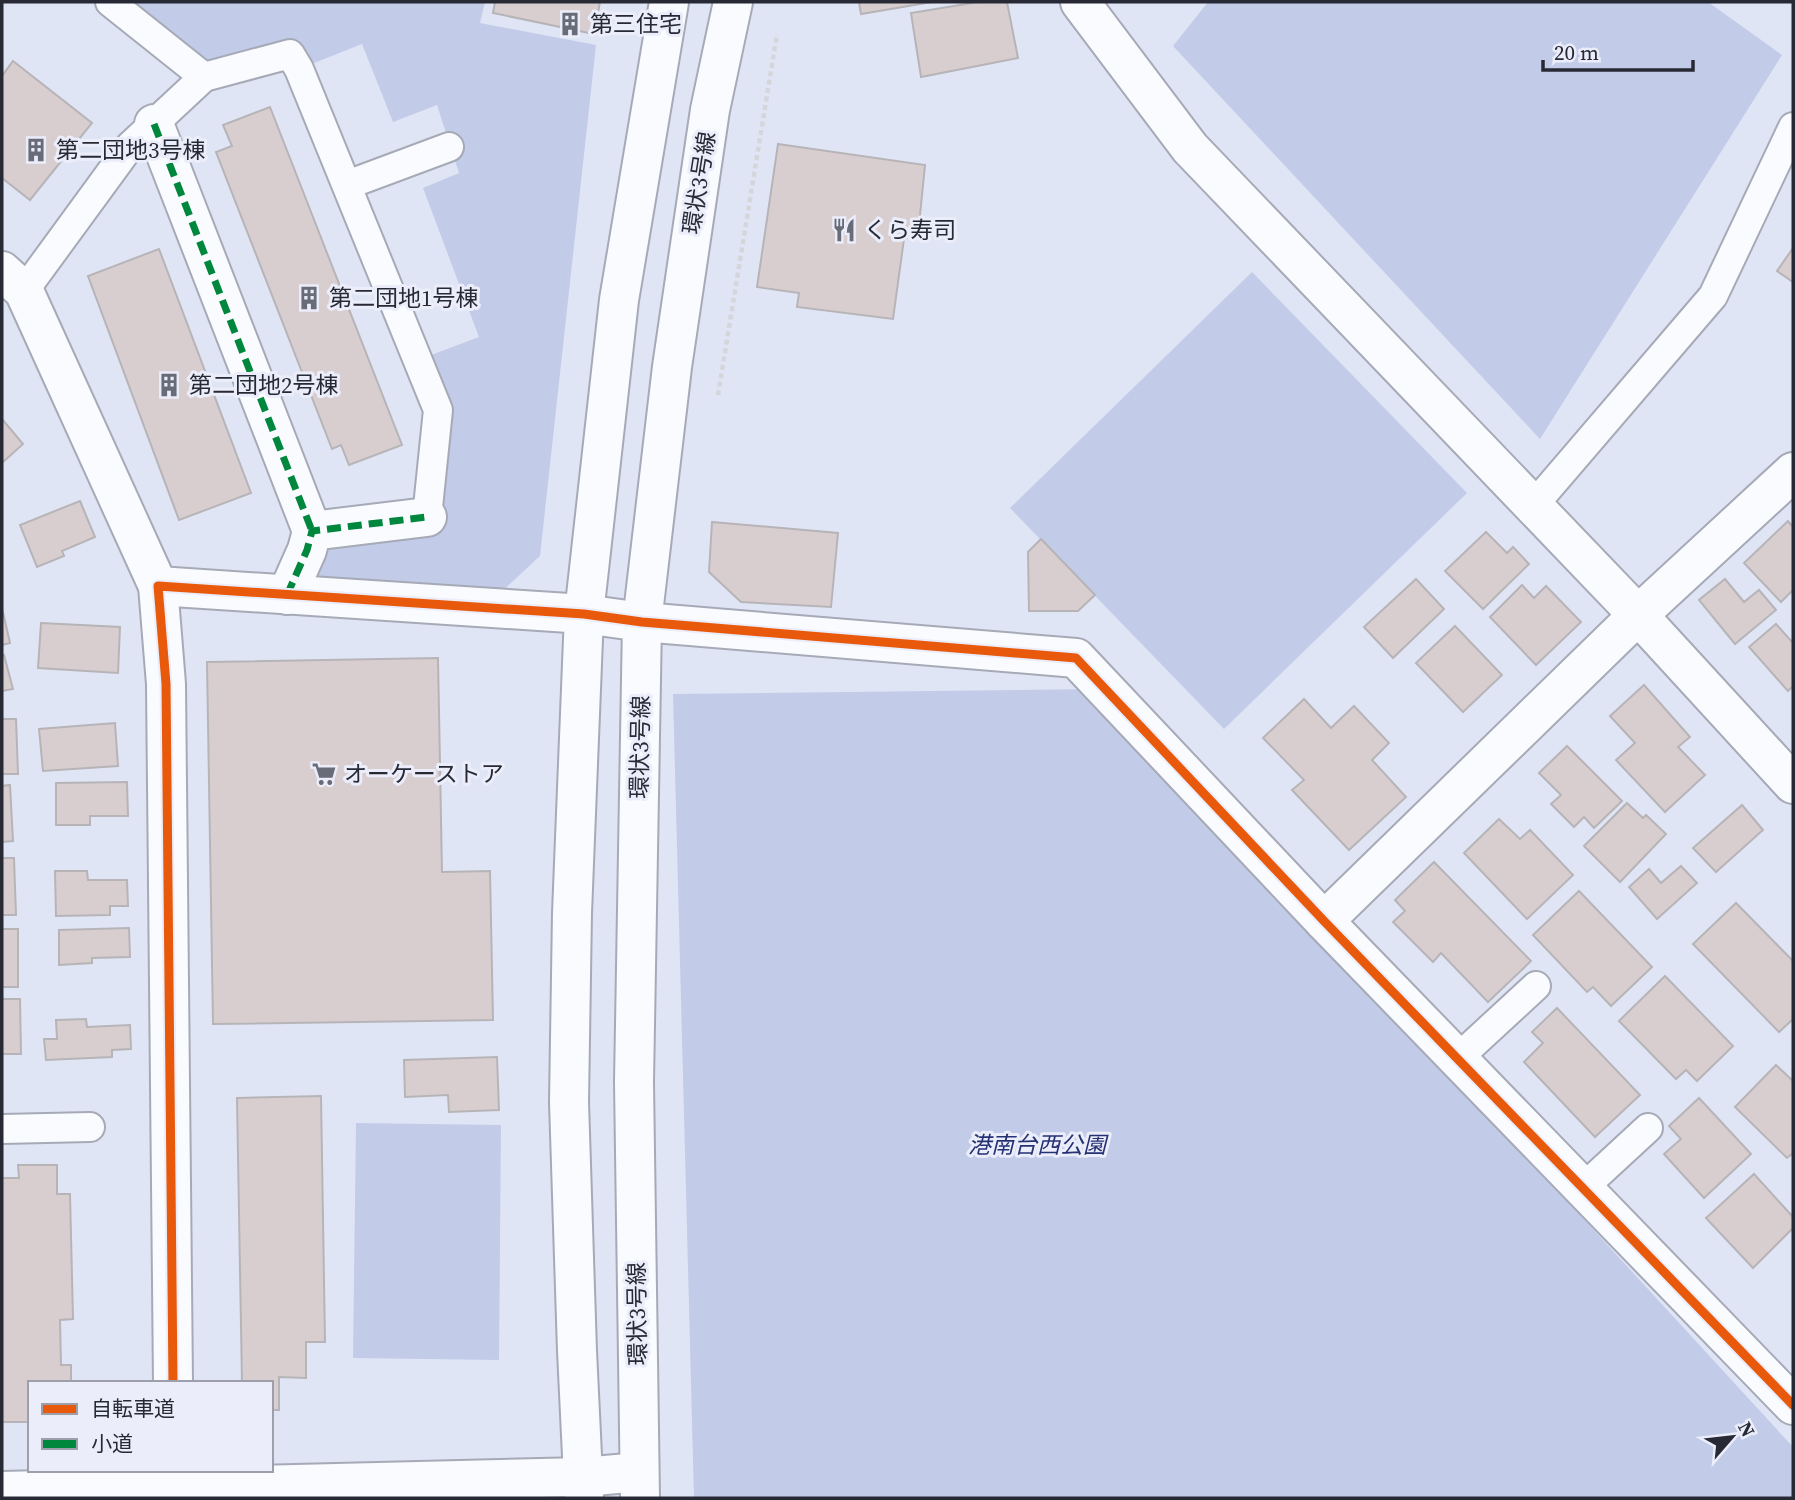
<svg xmlns="http://www.w3.org/2000/svg" width="1795" height="1500" font-family="'Source Serif 4','Noto Sans JP',serif">
<rect width="100%" height="100%" fill="#e0e5f5"/>
<!-- green -->
<g fill="#c2cbe8">
<path d="M110,2h375l-5,21 116,22 -56,511 -56,52 -197,-13 23,-70 117,-8 11,-107 -20,-50 61,-23 -56,-149 36,-15 -22,-68 -44,17 -31,-78 -63,25 -95,8z"/>
<path d="M1208,2h500l74,53 -242,384 -367,-393z"/>
<path d="M1252,272l215,221 -243,236 -214,-221z"/>
<path d="M1097,689l696,758v51h-1099l-21,-804z"/>
<path d="M356,1123l145,2 -2,235 -146,-2z"/>
</g>
<!-- building -->
<g fill="#d8ced0" stroke="#b7b4b8" stroke-width="2">
<path d="M495,2h105l-6,32 -101,-21z"/>
<path d="M859,2h73l-71,12z"/>
<path d="M978,2h29l11,56 -97,19 -10,-64z"/>
<path d="M13,61l79,62 -62,77 -28,-22v-102z"/>
<path d="M270,107l132,338 -53,20 -8,-20 -9,4 -116,-297 16,-6 -9,-21z"/>
<path d="M778,144l147,21 -7,70 -14,4 -11,80 -96,-12 2,-14 -42,-6z"/>
<path d="M1793,248v34l-16,-11z"/>
<path d="M159,249l92,244 -72,27 -91,-244z"/>
<path d="M2,419l21,25 -21,19z"/>
<path d="M80,501l15,36 -33,14 2,5 -27,11 -17,-42z"/>
<path d="M1788,521l5,6v63l-12,12 -37,-39z"/>
<path d="M712,522l126,11 -7,74 -90,-5 -32,-30z"/>
<path d="M1486,532l21,21 6,-6 16,17 -46,45 -38,-38z"/>
<path d="M1041,539l54,56 -17,16h-49l-1,-59z"/>
<path d="M1416,579l28,30 -51,49 -29,-31z"/>
<path d="M1725,579l19,23 15,-12 17,20 -41,34 -36,-44z"/>
<path d="M1522,585l12,13 12,-12 35,36 -45,43 -46,-48z"/>
<path d="M2,608l8,35 -8,2z"/>
<path d="M41,623l79,4 -2,46 -80,-5z"/>
<path d="M1776,624l17,19v43l-5,5 -39,-44z"/>
<path d="M1455,626l47,49 -39,37 -47,-49z"/>
<path d="M4,655l9,34 -11,2v-35z"/>
<path d="M438,658l4,214 48,-1 3,149 -280,4 -6,-362z"/>
<path d="M1644,685l46,52 -12,10 27,28 -40,37 -49,-52 19,-17 -25,-27z"/>
<path d="M1304,699l27,29 23,-22 35,37 -17,17 34,37 -57,53 -57,-60 12,-10 -41,-42z"/>
<path d="M2,719h14l2,55h-16z"/>
<path d="M115,723l3,43 -75,5 -4,-42z"/>
<path d="M1567,746l55,55 -28,27 -10,-11 -10,10 -23,-23 10,-9 -22,-22z"/>
<path d="M127,782l1,34h-38v9h-34v-42z"/>
<path d="M10,785l3,56 -11,1v-56z"/>
<path d="M1627,803l16,15 3,-3 20,19 -46,48 -36,-36z"/>
<path d="M1742,805l21,25 -47,42 -23,-24z"/>
<path d="M1499,819l21,20 10,-9 43,45 -46,44 -63,-66z"/>
<path d="M2,858h12l2,57h-14z"/>
<path d="M1434,862l97,99 -43,41 -47,-49 -8,9 -40,-40 12,-11 -10,-11z"/>
<path d="M1681,866l16,17 -40,36 -28,-32 20,-18 12,14z"/>
<path d="M55,871h32l1,9h39l1,26h-18v9l-54,1z"/>
<path d="M1579,891l73,76 -41,39 -18,-19 -6,5 -54,-57z"/>
<path d="M1736,903l57,58v58l-14,13 -86,-88z"/>
<path d="M129,928l1,29 -38,1v5l-33,2v-35z"/>
<rect x="2" y="929" width="16" height="58"/>
<path d="M1665,976l68,70 -36,35 -11,-11 -10,9 -57,-58z"/>
<path d="M2,999h18l1,55h-19z"/>
<path d="M1557,1008l83,87 -45,42 -71,-75 19,-19 -11,-11z"/>
<path d="M86,1019l1,8 43,-2 1,24 -19,1v7l-66,3 -2,-21h13l-1,-19z"/>
<path d="M497,1057l2,53 -50,2 -1,-17 -43,2 -1,-37z"/>
<path d="M1776,1065l17,16v72l-6,5 -52,-51z"/>
<path d="M321,1096l4,246h-19v36l-27,-1v33h-8v-27h-29l-5,-285z"/>
<path d="M1699,1098l52,56 -47,44 -40,-44 17,-15 -12,-13z"/>
<path d="M18,1165h39v29h13l3,125 -13,1 1,45h10v18h-41v39h-28v-244h17z"/>
<path d="M1754,1174l39,43v11l-40,40 -47,-50z"/>
</g>
<g fill="none" stroke-linecap="round" stroke-linejoin="round">
<!-- lane casing -->
<g stroke="#a6aab6" stroke-width="32">
<g id="lane">
<path d="M110,2l94,75"/>
<path d="M347,185l102,-38"/>
<path d="M24,291l106,-145 74,-69 86,-23 9,15 139,341 -11,107"/>
<path d="M1533,506l180,-210 80,-169"/>
<path d="M1458,1058l78,-72"/>
<path d="M2,1129l88,-2"/>
<path d="M1583,1188l65,-60"/>
</g>
</g>
<!-- street casing -->
<g stroke="#a6aab6" stroke-width="42">
<g id="street">
<path d="M1080,2l110,146 448,467 155,169"/>
<path d="M154,124l158,407"/>
<path d="M2,271l22,20 134,295"/>
<path d="M287,595l20,-45 5,-19 115,-14"/>
<path d="M1324,921l314,-306 155,-143"/>
<path d="M173,1383l-7,-699 -8,-98 426,28 58,8 434,36 248,263 469,484"/>
<path d="M2,1491l581,-14 56,-5"/>
</g>
</g>
<!-- secondary casing -->
<g stroke="#a6aab6" stroke-width="42">
<g id="secondary">
<path d="M584,1498l-7,-147 -8,-249 3,-189 12,-299 35,-314 50,-298"/>
<path d="M640,1498l-6,-416 8,-460 30,-255 38,-257 23,-108"/>
</g>
</g>
<!-- path -->
<path stroke="#d4d6db" stroke-width="4.5" stroke-dasharray="5 3.5" stroke-linecap="butt" d="M718,395l59,-361"/>
<!-- lane -->
<use href="#lane" stroke="#fafbfe" stroke-width="28"/>
<!-- street -->
<use href="#street" stroke="#fafbfe" stroke-width="38"/>
<!-- secondary -->
<use href="#secondary" stroke="#fafbfe" stroke-width="38"/>
<!-- quiet -->
<g stroke="#00873e" stroke-width="7" stroke-dasharray="14 7" stroke-linecap="butt">
<path d="M154,124l158,407"/>
<path d="M287,595l20,-45 5,-19 115,-14"/>
</g>
<!-- cycleway casing -->
<g stroke="#ebeefa" stroke-width="13">
<path id="cycleway" d="M173,1383l-7,-699 -8,-98 426,28 58,8 434,36 248,263 469,484"/>
</g>
<!-- cycleway -->
<use href="#cycleway" stroke="#e8590c" stroke-width="9"/>
</g>
<!-- icons -->
<defs>
<g id="building-bare" transform="scale(1.89)"><path d="M-4-6H4V6H1V3H-1V6H-4ZM-2.5-4.3h1.7v1.8h-1.7ZM.8-4.3h1.7v1.8H.8ZM-2.5-1h1.7V.8h-1.7ZM.8-1h1.7V.8H.8Z" fill="#686b78" stroke="#ebeefa" stroke-width="2.5" paint-order="stroke"/></g>
<g id="restaurant-bare" transform="scale(1.89)"><path d="M-5-6h1v4h1v-4h1v4h1v-4h1v5L-1.5 .5V6h-2V.5L-5-1ZM5-6V6H3V1.5H1.5Q1.5-4 5-6Z" fill="#686b78" stroke="#ebeefa" stroke-width="2.5" paint-order="stroke"/></g>
<g id="supermarket-bare" transform="scale(1.89)"><path d="M-6-5.5h2.5l.6 2H6L4.5 2H-2.5L-4.4-4H-6ZM-1.5 3.2a1.3 1.3 0 1 0 .1 0ZM3 3.2a1.3 1.3 0 1 0 .1 0Z" fill="#686b78" stroke="#ebeefa" stroke-width="2.5" paint-order="stroke"/></g>
</defs>
<g fill-rule="evenodd">
<use href="#building-bare" x="570" y="24"/>
<use href="#building-bare" x="36" y="150"/>
<use href="#restaurant-bare" x="844" y="230"/>
<use href="#building-bare" x="309" y="298"/>
<use href="#building-bare" x="169" y="385"/>
<use href="#supermarket-bare" x="324" y="774"/>
</g>
<g text-anchor="middle" dominant-baseline="central" stroke-width="6" stroke-linejoin="round" paint-order="stroke">
<!-- poi labels -->
<g font-size="23" fill="#272a35" stroke="#ebeefa" text-anchor="start">
<text x="590" y="24">第三住宅</text>
<text x="56" y="150">第二団地3号棟</text>
<text x="864" y="230">くら寿司</text>
<text x="329" y="298">第二団地1号棟</text>
<text x="189" y="385">第二団地2号棟</text>
<text x="344" y="774">オーケーストア</text>
</g>
<!-- street labels -->
<g font-size="23" fill="#272a35" stroke="#ebeefa">
<text transform="translate(699 183) rotate(-81)">環状3号線</text>
<text transform="translate(640 747) rotate(-89)">環状3号線</text>
<text transform="translate(637 1314) rotate(-91)">環状3号線</text>
</g>
<!-- park labels -->
<g font-size="23" font-style="italic" fill="#263174" stroke="#ebeefa">
<text x="1037" y="1145">港南台西公園</text>
</g>
</g>
<!-- border -->
<rect width="1795" height="1500" fill="none" stroke="#272a35" stroke-width="7"/>
<!-- legend -->
<rect x="28" y="1381" width="245" height="91" fill="#ebeefa" stroke="#9da0ab" stroke-width="2"/>
<rect x="42" y="1404" width="35" height="10" fill="#e8590c" stroke="#9da0ab" stroke-width="2"/>
<text x="91" y="1416" font-size="21" fill="#272a35">自転車道</text>
<rect x="42" y="1439" width="35" height="10" fill="#00873e" stroke="#9da0ab" stroke-width="2"/>
<text x="91" y="1451" font-size="21" fill="#272a35">小道</text>
<!-- north arrow -->
<g transform="translate(1732 1437) rotate(62)" stroke="#ebeefa" stroke-width="5" paint-order="stroke">
<path d="M0-5L12 26L0 18L-12 26Z" fill="#272a35"/>
<text y="-10" font-size="19" font-weight="bold" text-anchor="middle" fill="#272a35">N</text>
</g>
<!-- scale -->
<path d="M1543 60v10h150v-10" fill="none" stroke="#272a35" stroke-width="3.5"/>
<text x="1554" y="60" font-size="21" fill="#272a35" stroke="#ebeefa" stroke-width="5" paint-order="stroke">20 m</text>
</svg>
